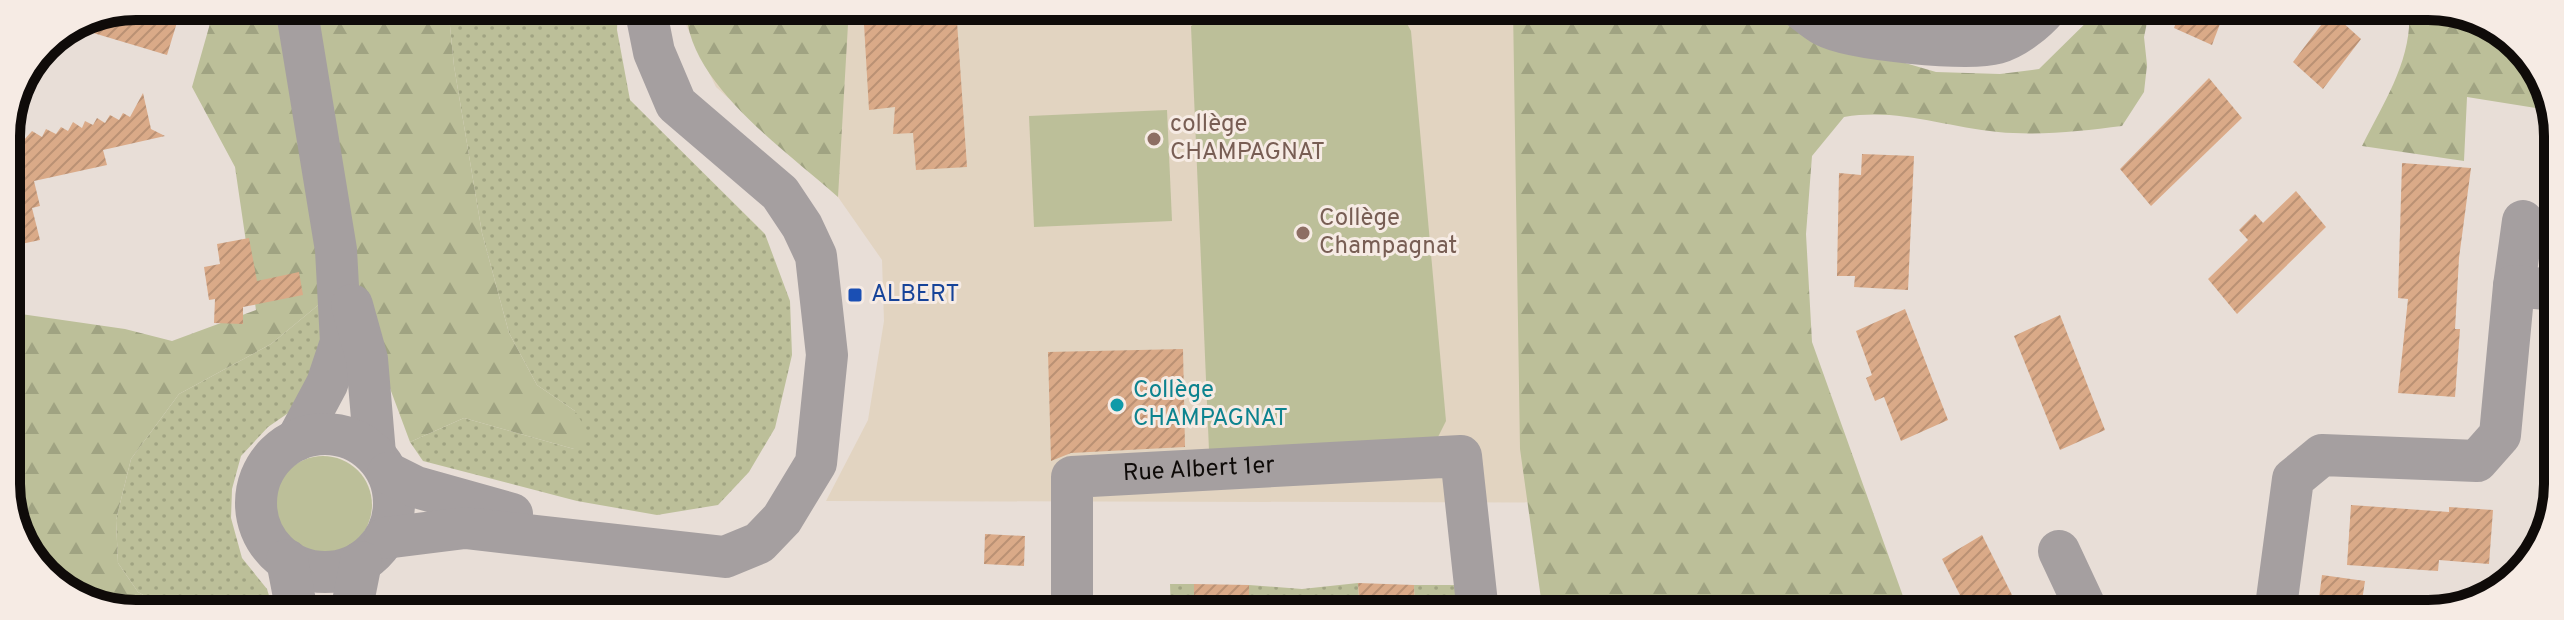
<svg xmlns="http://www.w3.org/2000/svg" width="2564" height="620" font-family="Overpass,sans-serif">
<defs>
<pattern id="grass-dots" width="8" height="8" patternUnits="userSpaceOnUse" patternTransform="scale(2)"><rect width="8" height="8" fill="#bcbf99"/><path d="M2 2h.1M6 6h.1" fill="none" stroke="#a0a382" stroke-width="1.8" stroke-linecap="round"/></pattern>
<pattern id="forest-firs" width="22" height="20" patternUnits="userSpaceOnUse" patternTransform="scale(2)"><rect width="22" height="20" fill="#bcbf99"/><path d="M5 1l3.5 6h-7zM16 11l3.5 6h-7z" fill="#a0a382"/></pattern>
<pattern id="building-hatch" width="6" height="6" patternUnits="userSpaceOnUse" patternTransform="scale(2)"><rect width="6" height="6" fill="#daaa88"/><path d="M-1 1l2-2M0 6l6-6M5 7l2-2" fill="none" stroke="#ba9174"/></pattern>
</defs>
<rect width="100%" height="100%" fill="#e8ded7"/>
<!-- industrial -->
<path fill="#e2d4c1" d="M686,7l1019,1 138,495 -1017,-2 42,-81 16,-99 -2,-61 -44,-63 -122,-110 -30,-62z"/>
<!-- grass -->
<g fill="url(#grass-dots)">
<path d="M448,6l170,1 -1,23 13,70 135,134 25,67 2,54 -17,73 -26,44 -31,33 -61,10 -80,-14 -154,-40 -13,-19 54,-24 110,31 1,-38 -38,-26 -28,-52 -27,-100 -28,-167z"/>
<path d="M322,302v48l-25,57 -29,20 -27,29 -9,33 -1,29 11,40 25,31 7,23 -102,-1 -34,-19 -20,-29 -2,-43 15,-61 48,-65 92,-50z"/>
<path d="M1358,583l2,30h-111v-28l53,4z"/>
<path d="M1170,584h24v28h-23z"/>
<path d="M1414,585h61l3,28h-63z"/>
</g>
<!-- forest -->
<g fill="url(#forest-firs)">
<path d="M215,6h233l6,60 28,167 27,100 28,52 38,26 14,23 -15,15 -110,-31 -54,24 -22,-59 -66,-81 -51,42 -92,50 -48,65 -15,61 2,43 20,29 34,19h-62l-66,-35 -35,-66 -2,-198 118,17 47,12 84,-31 -21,-143 -43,-80z"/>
<path d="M686,7h163l-11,190c-53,-48 -152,-114 -152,-190z"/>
<path d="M1513,8h251l5,6 78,32 89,26 64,2 39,-5 62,-61h49l-6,29 3,28 -3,27 -22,34c-40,5 -84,10 -124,6 -54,-5 -99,-24 -154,-15l-32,39 -6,78 6,108 97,271h-366l-23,-164z"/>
<path d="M2409,9h45l66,35 35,67 -88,-14 -3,64 -102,-15c22,-44 51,-87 47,-137z"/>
</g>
<!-- garden -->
<g fill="#bcbf99">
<path d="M1252,7h142l6,4 11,20 35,390 -11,22 -226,7 -18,-424 28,-16z"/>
<path d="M1167,110l5,111 -138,6 -5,-111z"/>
<circle cx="323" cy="505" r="49"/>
</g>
<!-- building -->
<g fill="url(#building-hatch)">
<path d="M136,6h46l-15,49 -87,-26z"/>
<path d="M863,7h93l11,160 -51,3 -3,-37 -20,1 2,-27 -26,3z"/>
<path d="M2181,8h45l-14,37 -38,-17z"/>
<path d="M2331,12l30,27 -38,50 -30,-27z"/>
<path d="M2209,78l33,40 -91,88 -31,-37z"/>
<path d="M143,93l8,36 14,7 -62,14 4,15 -73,16 6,25 -8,2 8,32 -33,7 -1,-103 18,-4 8,-9 10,6 4,-8 10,5 5,-7 7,4 5,-9 9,6 3,-7 8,4 4,-7 8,5 5,-8 9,5 4,-7 7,4z"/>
<path d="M1862,154l52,2 -6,134 -54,-3 1,-11h-18l2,-103 22,2z"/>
<path d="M2402,163l69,5 -12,90 -4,71h5l-5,68 -57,-4 10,-94 -10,-1z"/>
<path d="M2296,191l30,36 -89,87 -29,-35 40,-39 -9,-10 16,-16 8,9z"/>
<path d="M249,238l8,43 42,-9 4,23 -60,12v17l-29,-1 1,-24 -6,1 -5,-33 16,-3 -3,-20z"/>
<path d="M1905,309l43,111 -47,21 -17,-44 -9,4 -9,-23 6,-3 -16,-44z"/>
<path d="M2060,315l45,115 -45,20 -46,-114z"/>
<path d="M1183,349l2,98 -114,6 -20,8 -3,-109z"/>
<path d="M2351,505l98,7v-5l44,3 -4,54 -50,-4 -1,11 -91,-6z"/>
<path d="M985,534l40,2 -1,30 -40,-2z"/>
<path d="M1982,535l39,78h-87l27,-16 -19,-38z"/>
<path d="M2322,575l43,6 -5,33h-43z"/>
<path d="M1358,583l56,2 1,28h-55z"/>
<path d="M1194,584l55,1v28l-55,-1z"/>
</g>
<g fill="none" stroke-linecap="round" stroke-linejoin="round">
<!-- minor -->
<g stroke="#a59fa0" stroke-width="42">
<path d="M296,6l40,244 5,92 -14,42 -30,56"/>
<path d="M1800,8c8,6 16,13 25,18 26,14 144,25 172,17 18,-5 38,-21 50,-35"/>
<path d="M2514,286l9,-65"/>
<path d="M352,305l15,54 8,95"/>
<circle cx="325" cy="503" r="69"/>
<path d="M388,473l28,14 96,27"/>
<path d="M385,538l80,-10 260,29 34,-14 23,-24 34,-56 11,-108 -11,-99 -14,-30 -22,-33 -104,-89 -22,-52 -9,-45"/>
<path d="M2059,551l29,62"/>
<path d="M287,560l10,52"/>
<path d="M351,612l10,-50"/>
<path id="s1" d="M1072,612v-135l389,-21 17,157"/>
<path d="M2275,614l18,-135 29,-24 155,6 23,-26 14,-149 41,4"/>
</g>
</g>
<!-- markers -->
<g fill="#8d6e63" stroke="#f6ebe4" stroke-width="3">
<circle cx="1154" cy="139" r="8"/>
<circle cx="1303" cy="233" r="8"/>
</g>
<rect fill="#1a4fb4" stroke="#f6ebe4" stroke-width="3" x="847" y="287" width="16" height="16" rx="4"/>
<circle fill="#0f9aa8" stroke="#f6ebe4" stroke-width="3" cx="1117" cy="405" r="8"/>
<g text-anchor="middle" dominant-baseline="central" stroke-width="6" stroke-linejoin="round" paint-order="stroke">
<!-- education labels -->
<g font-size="24" fill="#785e54" stroke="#f6ebe4" text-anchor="start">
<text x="1170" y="125">collège<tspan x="1170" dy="28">CHAMPAGNAT</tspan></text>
<text x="1319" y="219">Collège<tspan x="1319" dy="28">Champagnat</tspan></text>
</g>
<!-- transit labels -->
<g font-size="24" fill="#164399" stroke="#f6ebe4" text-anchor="start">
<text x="871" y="295">ALBERT</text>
</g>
<!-- culture labels -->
<g font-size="24" fill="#0d838f" stroke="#f6ebe4" text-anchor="start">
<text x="1133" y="391">Collège<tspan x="1133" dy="28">CHAMPAGNAT</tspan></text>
</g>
<!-- street labels -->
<g font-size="24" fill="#0f0b09" stroke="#f6ebe4">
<text stroke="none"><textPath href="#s1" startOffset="262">Rue Albert 1er</textPath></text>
</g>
</g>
<!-- crop -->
<path d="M0 0H2564V620H0ZM136 20H2428A116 116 0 0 1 2544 136V484A116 116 0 0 1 2428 600H136A116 116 0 0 1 20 484V136A116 116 0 0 1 136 20Z" fill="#f6ebe4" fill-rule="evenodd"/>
<path fill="none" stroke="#0f0b09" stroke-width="10" d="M136 20H2428A116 116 0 0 1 2544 136V484A116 116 0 0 1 2428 600H136A116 116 0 0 1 20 484V136A116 116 0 0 1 136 20Z"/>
</svg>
